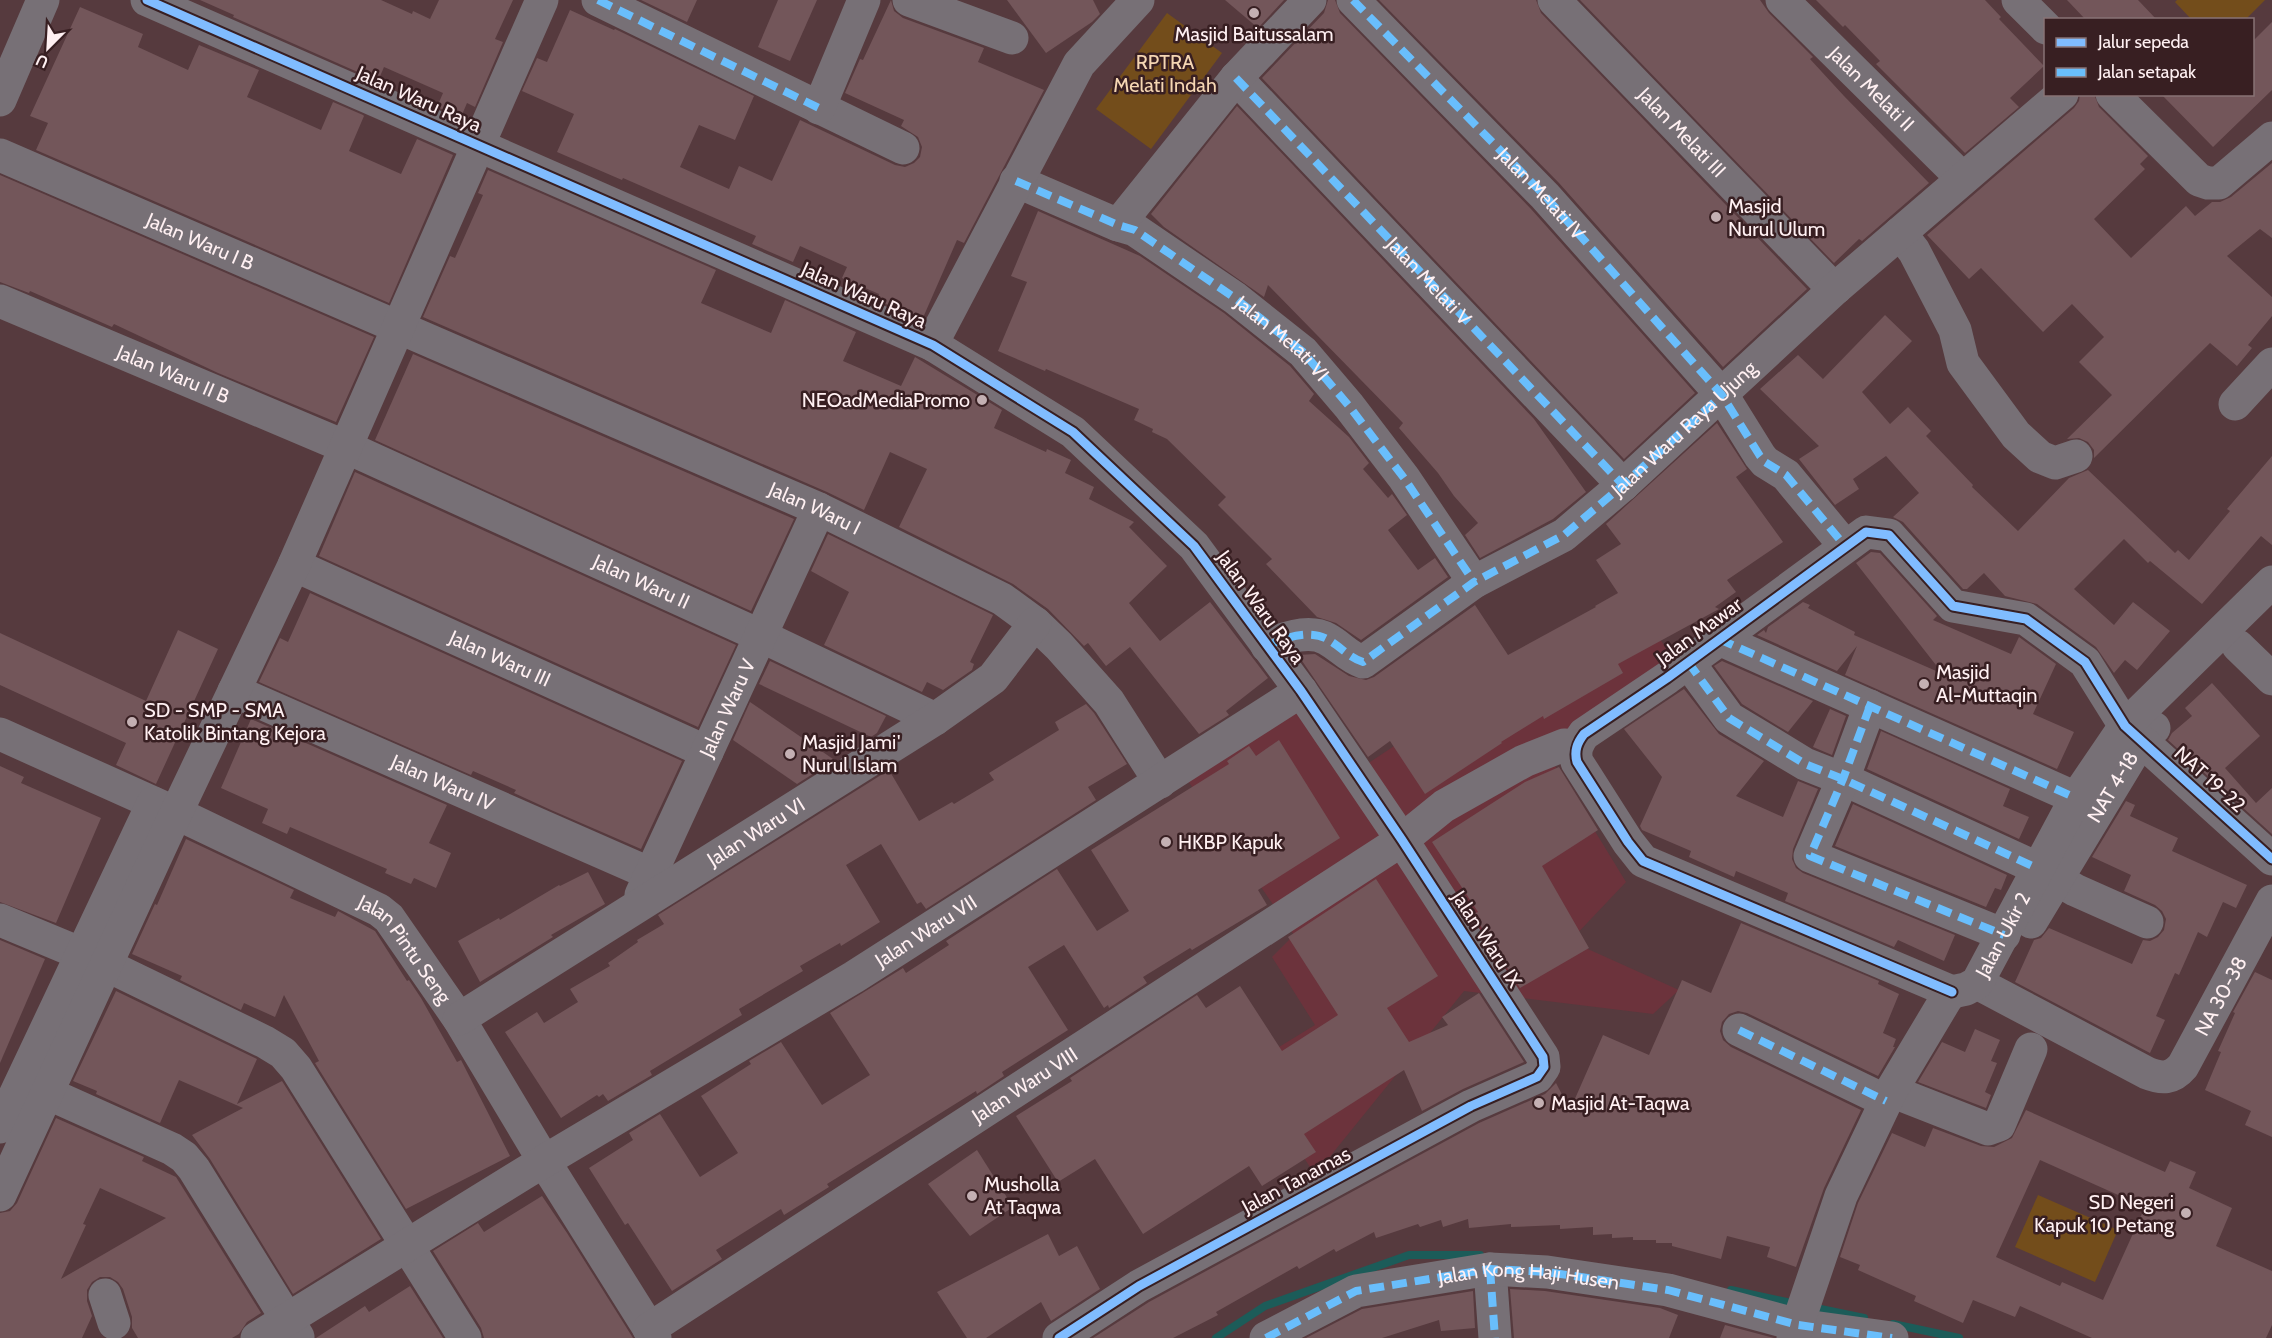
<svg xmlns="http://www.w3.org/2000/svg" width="2272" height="1338" font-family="Cabin,sans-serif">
<rect width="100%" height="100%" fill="#563a3e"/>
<!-- built -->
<path fill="#6c333c" d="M1626,592l48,67 -125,97 77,126 -56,59 109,49 -26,24 -189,-23 -149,184 -69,-108 69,-42 -43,-68 22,-22 -108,-157 111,-74 46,76z"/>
<!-- green -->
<g fill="#734d1b">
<path d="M2177,0h88l-19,19 -54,1 -17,-18z"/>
<path d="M1167,13l55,40 -71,96 -55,-40z"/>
<path d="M2038,1195l80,35 -23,52 -80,-35z"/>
</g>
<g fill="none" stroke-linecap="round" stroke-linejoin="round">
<!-- stream -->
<g stroke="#1c5c59" stroke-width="8">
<path d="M1731,1290l65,14"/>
<path d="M1811,1307l53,11"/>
<path d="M1893,1324l66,14"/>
<path d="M1216,1338l49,-32 144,-51h71"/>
</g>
</g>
<!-- building -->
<g fill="#73565a" fill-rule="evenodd">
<path d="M200,0h181l31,14 1,-3 17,8 9,-19h74l-18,39 8,3 -28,65 -8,-4 -6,14 -24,-10 6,-14 -59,-26 -6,14 -145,-64 1,-2z"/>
<path d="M641,0h56l-10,22z"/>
<path d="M778,0h39l-27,61 -32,-14z"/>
<path d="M891,0l3,11 9,7 81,30 -6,14 66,28 -80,153 -7,-3 -35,80 -45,-20 2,-6 -37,-16 5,-11 -47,-21 -7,16 -41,-18 4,-8 -133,-58 -1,2 -65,-28 17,-38 -52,-23 15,-33 10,4 23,-52 44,20 1,-1 139,67 -19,44 -36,-15 -19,42 49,22 10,-23 33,15 28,-61 95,45 10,2 9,-4 6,-6 2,-10 -4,-10 -17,-11 3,-6 -59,-27 15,-34 3,1z"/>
<path d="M1007,0h86l7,14 -8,8 -46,31z"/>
<path d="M1225,0h59l-26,28z"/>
<path d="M1328,0h7l5,13 191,196 164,184 -71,66 -362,-381 62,-65z"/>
<path d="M1379,0h157l5,13 266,276 -84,78 -164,-184z"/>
<path d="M1580,0h180l9,13 44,44 -3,2 34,37 85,87 -67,58 -3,-2 -25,24z"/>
<path d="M1816,0h169l16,17 -2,2 45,47 -34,32 9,9 -54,46 -89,-89 4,-3 -35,-36 -2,2z"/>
<path d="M2067,0h71l19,20h-71z"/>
<path d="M80,7l63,27 -5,13 50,23 11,-25 60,25 -12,27 74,33 12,-28 30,13 1,1 -15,35 52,23 16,-35 36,16 -64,148 -353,-153 12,-27 -18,-7z"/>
<path d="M2272,22v68l-59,57 -52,-53h92v-53z"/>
<path d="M2080,94h14l5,13 49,49 -8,8 5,5 -51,50 37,39 55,-52 9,10 17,-14h8l11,-5 41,-34v75l-12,-9 -33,27 45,41v19l-24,29 4,3 -15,18 -27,-23 -116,115v-8l-6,-8 -9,-4 -12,1 45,-44 -33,-33 25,-25 -32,-33 -29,28 -62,-64 -12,11 -42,-44 147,-127 5,-7z"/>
<path d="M1237,106l297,313 52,73 -33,27 -73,39 -15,-23 13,-12 -24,-27 -16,-23 -39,-45 4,-5 -135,-138 -4,12 -100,-70 -13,-13z"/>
<path d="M488,170l228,100 -15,33 70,30 14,-33 71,32 -13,29 58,25 14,-29 87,53 -8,18 52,24 1,-3 24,11 -6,13 29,14 -5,12 45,23 -5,5 38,39 -38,37 31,38 50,-39 58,76 -42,33 3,4 -30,19 -69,-87 -24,19 -18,-23 -4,3 -36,-37 -35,-25 -114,-57 28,-58 -37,-17 -26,58 -37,-18 -404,-175 27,-61 5,2 28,-63 -5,-2z"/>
<path d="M0,175l374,162 -38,85 -118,-49 -104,-49 -2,3 -82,-36 -1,2 -29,-11z"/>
<path d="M1038,211l102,45 84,57 66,53 24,28 -5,7 40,36 20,26 -6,6 25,29 4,-4 15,21 -19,15 30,40 17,-12 13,19 -87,63 -25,-17 -19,-6 -51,-53 6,-5 -54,-54 8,-8 -59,-58 -15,-7 1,-3 -19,-9 5,-11 -93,-40 -1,2 -47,-20 29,-69 -16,-6z"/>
<path d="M1885,315l27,26 -50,51 28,32 18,-17 23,24 -5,5 47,49 -1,2 46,44 51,-53 19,-8 87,83 3,-3 11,10 41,-49 -3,-2 45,-53v89l-11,-9 -59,68 -52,-43 -2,2 -24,-24 -50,50 40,36 19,-23 37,29 -33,39 -12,-10 -11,13 -18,-26 -59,-43 -32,-8 -21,-23 -17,16h-4l-60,-67 -10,-5 26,-24 -33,-37 -33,23 6,10 -24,16 -36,-46 20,-13 -59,-57 38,-34 25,24z"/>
<path d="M413,354l381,165 -43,92 -376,-171z"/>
<path d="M1717,423l30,46 -11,8 47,65 -56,38 9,12 -21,15 4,2 -101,55 5,9 -79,46 -1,-3 -42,26 1,1 -77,51 -35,-53 -22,16 -70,-102 17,-1 34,22 17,4 8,-3 101,-72 33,50 88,-48 -1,-1 23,-13 -22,-33 25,-16 -15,-20z"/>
<path d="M355,472l381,173 -38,82 -379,-171z"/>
<path d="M828,534l165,81 -23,47 4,2 -2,6 -29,20 -16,-8 -5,10 -98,-47 25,-53 -38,-21z"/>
<path d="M1871,552l9,1 57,63 -4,4 78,34 8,-17 37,27 -23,50 41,18 -17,37 -212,-94 12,-29 -20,25 -80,-36 7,-5 2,3 2,-6 35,-25 7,3 -2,3 47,24 -1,3 89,39 -87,-111z"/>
<path d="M310,593l372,168 -41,88 -90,-39 -37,-17 2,-3 -43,-19 -2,4 -212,-93 21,-44 8,4z"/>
<path d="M178,630l40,19 -62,135 -40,-19 10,-22 -126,-58v-52l146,68z"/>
<path d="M770,661l116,55 -9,17 -6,4 -112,-53z"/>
<path d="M1722,661l91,40 -25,31 -46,-28 -28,-38z"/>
<path d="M2212,683l48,53 -35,32 31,35 16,-15v46l-104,-94 4,-7 20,-17 -7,-8z"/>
<path d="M1684,689l35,45 45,27 -28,35 47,21 15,-36 20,8 -25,60 -1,10 4,9 7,5 152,62 -11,26 -46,-21 -4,7 -109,-46 3,-8 -52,-22 -2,6 -45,-20 2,-6 -49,-21 -2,-4 22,-49 -38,-48z"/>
<path d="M750,702l83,57 -3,4 -33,21 -64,-44z"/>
<path d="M1086,704l8,9 33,51 -39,23 8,13 -170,109 -5,-7 -4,2 -36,-60 -35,21 34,57 -39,24 -1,-3 -40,23 3,5 -64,38 3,6 -92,56 2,4 -44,26 -5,-7 -4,3 -2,-2 -36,23 -56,-86 32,-20 7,11 34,-21 -8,-13 40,-23 -2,-3 30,-21 -1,-2 27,-16 -6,-9 231,-145 30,51 33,-19 2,2 40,-24 -5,-7 70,-43 -4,-8z"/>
<path d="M1830,709l16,7 -14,39 -19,-8z"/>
<path d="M251,719l196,86 -18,38 22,10 -15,35 -22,-10 -3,6 -26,-11 2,-4 -97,-42 -3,7 -25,-11 6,-14 -47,-21z"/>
<path d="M1881,731l129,58 -7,17 26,11 -10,22 -152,-70z"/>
<path d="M1279,740l61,98 -82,52 9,15 -75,45 -2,-2 -47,29 4,6 -38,25 -1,-3 -4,3 -40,-63 -36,22 40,63 -66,42 2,4 -27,18 -1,-3 -149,93 2,3 -45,28 -3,-6 -65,41 6,9 -50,32 -44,-68 -3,2 -36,-57 44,-28 -4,-7 31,-19 40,63 38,-24 -37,-57 50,-32 -2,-3 32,-19 41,63 48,-30 -40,-62 73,-45 3,5 43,-28 -3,-4 111,-72 40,62 32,-20 -38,-61 138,-86 -2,-3 22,-15 7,10z"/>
<path d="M0,766l24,11 -3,6 80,35 -45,105 -56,-21z"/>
<path d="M1559,767l39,63 -56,36 47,82 -69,40 -47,-74 5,-2 -46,-70 93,-60z"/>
<path d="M2126,801l9,4 -5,11 48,22 -6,13 75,34 -11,23 -13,-6 -16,35 -9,-5 -19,43 -4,-2 -19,43 9,4 -15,33 -135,-71 19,-42 7,-2 8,-10 83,36 11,-24 7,1 8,-4 6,-7 2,-11 -4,-8 -7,-6 -31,-14 7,-16 -39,-18z"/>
<path d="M1853,804l154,71 -6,15 -6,-2 -9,19 -151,-61z"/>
<path d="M186,839l108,51 -4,8 45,19 3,-6 37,20 32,50 2,-1 12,18 36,64 4,-2 49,96 -104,53 -91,-146 4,-2 -35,-66 -9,22 -31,-14 -3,7 -61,-30 2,-4 -50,-22 23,-50 2,1z"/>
<path d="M588,872l17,32 -54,31 2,2 -73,45 -22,-41 41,-23 1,2 59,-35 1,1z"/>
<path d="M1376,879l62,97 -51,32 22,34 39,-17 -6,-8 37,-24 45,69 -61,27 -41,22 -18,-41 -100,64 12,18 -54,34 -13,-20 -106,68 -48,-75 -37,23 -42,-66 56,-35 -2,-3 127,-83 9,13 34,-22 42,65 56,-36 -50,-78z"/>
<path d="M1741,923l138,58 -1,3 21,10 -16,39 13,6 -3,8h2l-17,29 -131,-63 -9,-2 -9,3 -7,8 -2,9 3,9 8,7 130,63 -37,78 -28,79 -29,-10 3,-10 -43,-11 -6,23 -49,-13v-3h-16v-3h-23v-3l-21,1v-4l-19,1v-8l-33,2v-4l-49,2v-3l-42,4 -1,-9 -25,8 -2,-7 -21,7 -2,-3 -42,14 -2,-6 -38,20 -2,-3 -35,20 -2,-3 -81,46 2,3 -45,23h-80l56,-36 330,-179 66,-29 11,-11 14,27 33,-75 46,20 33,-75 29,13z"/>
<path d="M0,940l45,19 -45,104z"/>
<path d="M2255,972l17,8v157l-27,-12 6,-14 -46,-21 16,-38 -3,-1 17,-38 -2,-1z"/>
<path d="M116,991l141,68 -20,45 45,-23 99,158 -88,55 -83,-135 -18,-24 51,-27 -64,-28 -19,43 -64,-29 1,-3 -24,-10z"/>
<path d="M1975,1029l25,11 -9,21 6,2 -12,29 6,3 -5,13 -68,-26 24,-40 23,10z"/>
<path d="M2026,1110l139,62 5,-11 26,11 -7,16 43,20 -16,38 56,25v54l-6,13h-174l-72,-32 -5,11 -42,-17 -10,23 -49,-22 2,-5 -58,-26 2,-5 -20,-8 18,-54 34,-70 33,14 8,-19 48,18 13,1 18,-9zM2040,1160l105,47 -42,93 -41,-18 -2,4 -64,-29z"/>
<path d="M56,1118l88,39 -2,4 34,16 85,136 -14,9 -8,12 -7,4h-94l-6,-10v-11l-9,-28 -5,-7 -8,-5h-10l-8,5 -5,8v11l5,15 -10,22h-82v-125l10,-2 7,-8zM100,1188l66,30 -105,61 25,-54 -3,-1z"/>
<path d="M977,1150l36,57 -43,29 -42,-52z"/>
<path d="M542,1196l25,37 66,105h-149l-3,-10 -48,-77 45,-28 6,9z"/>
<path d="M1048,1234l11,22 18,-10 23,43 -49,32 -10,-19 -55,36h-19l-30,-46z"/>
<path d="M410,1286l33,52h-127l49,-32 4,6z"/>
<path d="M1510,1289l35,2 115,17 18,7 -9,23h-155z"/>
<path d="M1473,1291l2,37 -34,3 -2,-11 -57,18h-76l56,-29z"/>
<path d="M1725,1325l49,13h-54z"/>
</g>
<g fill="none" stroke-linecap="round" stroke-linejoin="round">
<!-- minor -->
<g stroke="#777076" stroke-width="33">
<path d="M147,0l786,345 140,87 121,114 107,145 101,149 141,217 1,10 -7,10 -66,29 -332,180 -80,52"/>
<path d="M598,0l305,148"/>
<path d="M909,0l103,38"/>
<path d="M1353,0l192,196 177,199 38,61 5,6 21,13 59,71"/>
<path id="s1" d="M1554,0l273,282 9,6"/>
<path id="s2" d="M1782,0l180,178"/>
<path d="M2018,0l28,28"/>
<path d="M1236,78l387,407"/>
<path d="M2112,94l87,86 9,3h11l53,-45"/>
<path d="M0,100l43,-100"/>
<path d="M819,108l45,-108"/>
<path id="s3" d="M0,155l819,354 183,90 33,24 24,23 50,56 51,80"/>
<path d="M1016,181l102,44 17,5 100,68 68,54 46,54 55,72 70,104"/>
<path d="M1118,225l118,-147 74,-78"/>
<path d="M1900,233l14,18 41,79 8,33 53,72 24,22 15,6 21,-7"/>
<path id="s4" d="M0,301l346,146 415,189 174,83"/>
<path d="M933,345l5,-13 141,-268 59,-64"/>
<path d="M2235,404l37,-40"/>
<path id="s5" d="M294,565l413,187"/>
<path d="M1719,639l357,159"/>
<path id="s6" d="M1267,646c17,-8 42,-17 60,-7 13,7 21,18 36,23l111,-80 90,-47 59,-50 213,-197 226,-194"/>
<path d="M2238,646l34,33"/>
<path d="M1688,662l41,56 76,46 38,15 194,89"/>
<path id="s7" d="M234,691l417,183"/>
<path d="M1870,706l-27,73 -33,77 194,79"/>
<path id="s8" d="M0,734l176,79 203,97 10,8 70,101 85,142 111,177"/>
<path d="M2058,880l17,10 72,32"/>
<path id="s9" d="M641,895l178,-386"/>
<path d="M0,920l82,34"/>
<path id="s10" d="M2031,922l110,-182 13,-12"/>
<path d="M106,965l159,77 18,11 13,15 169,270"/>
<path id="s11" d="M1977,983l170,90c15,6 25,6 36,-7l89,-165"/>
<path d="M1952,992l-309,-131 -15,-19 -51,-80c-3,-11 0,-19 7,-28l83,-56 199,-146 23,3 64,71 73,13 59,43 40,64 147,133"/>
<path id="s12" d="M459,1019l476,-300 58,-41 42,-55"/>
<path d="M1739,1030l147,71"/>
<path d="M1891,1091l97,38 11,-4 32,-76"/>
<path d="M47,1093l125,56 12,8 10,12 104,168"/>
<path d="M0,1127l153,-324"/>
<path d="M0,1195l176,-382 118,-248 248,-565"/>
<path d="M1490,1269l5,69"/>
<path d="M105,1295l9,28"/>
<path id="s13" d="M649,1329l753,-489 42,-34 80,-45 40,-16 12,1"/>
<path id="s14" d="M257,1338l269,-166 328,-195 447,-286"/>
<path d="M1266,1338l90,-47 134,-22 57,3 121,18 130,35 94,13"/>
<path id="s15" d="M1793,1338l48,-142 50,-105 55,-92 6,-7 14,-3 11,-6 99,-185 49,-72 147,-144"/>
</g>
<!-- quiet -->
<g stroke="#69befc" stroke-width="8" stroke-dasharray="15 8" stroke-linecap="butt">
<path d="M598,0l221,108"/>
<path id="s16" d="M1353,0l192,196 177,199 38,61 5,6 21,13 59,71 5,-4"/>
<path id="s17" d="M1236,78l387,407"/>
<path id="s18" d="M1016,181l102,44 17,5 100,68 68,54 46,54 55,72 70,104"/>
<path d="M1719,639l357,159"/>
<path d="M1267,646c17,-8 42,-17 60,-7 13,7 21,18 36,23l111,-80 90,-47 59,-50 99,-90"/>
<path d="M1688,662l41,56 76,46 38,15 194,89"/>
<path d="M1870,706l-27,73 -33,77 194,79"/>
<path d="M1739,1030l147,71"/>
<path d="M1490,1269l5,69"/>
<path id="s19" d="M1266,1338l90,-47 134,-22 57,3 121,18 130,35 94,13"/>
</g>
<!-- cycleway casing -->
<g stroke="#381f22" stroke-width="13">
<g id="cycleway">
<path d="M147,0l786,345 140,87 121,114 107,145 101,149 141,217 1,10 -7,10 -66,29 -332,180 -80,52"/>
<path d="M1952,992l-309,-131 -15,-19 -51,-80c-3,-11 0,-19 7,-28l83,-56 199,-146 23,3 64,71 73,13 59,43 40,64 147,133"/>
</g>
</g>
<!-- cycleway -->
<use href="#cycleway" stroke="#80bcff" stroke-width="9"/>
</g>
<!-- markers -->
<g fill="#c4b0b3" stroke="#381f22" stroke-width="2">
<circle cx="1254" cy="13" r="6"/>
<circle cx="1716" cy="217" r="6"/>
<circle cx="982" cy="400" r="6"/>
<circle cx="1924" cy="684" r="6"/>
<circle cx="132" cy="722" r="6"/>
<circle cx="790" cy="754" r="6"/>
<circle cx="1166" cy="842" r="6"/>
<circle cx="1539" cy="1103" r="6"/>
<circle cx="972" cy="1196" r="6"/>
<circle cx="2186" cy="1213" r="6"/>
</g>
<g text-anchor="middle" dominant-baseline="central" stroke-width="5" stroke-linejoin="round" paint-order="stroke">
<!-- poi labels -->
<g font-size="20" fill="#fff0f2" stroke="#381f22" text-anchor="start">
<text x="1254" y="34" text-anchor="middle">Masjid Baitussalam</text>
<text x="1728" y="206">Masjid<tspan x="1728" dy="23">Nurul Ulum</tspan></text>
<text x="970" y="400" text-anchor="end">NEOadMediaPromo</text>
<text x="1936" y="672">Masjid<tspan x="1936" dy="23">Al-Muttaqin</tspan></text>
<text x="144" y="710">SD - SMP - SMA<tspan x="144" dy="23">Katolik Bintang Kejora</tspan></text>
<text x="802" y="742">Masjid Jami'<tspan x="802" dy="23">Nurul Islam</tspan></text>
<text x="1178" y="842">HKBP Kapuk</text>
<text x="1551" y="1103">Masjid At-Taqwa</text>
<text x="984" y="1184">Musholla<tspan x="984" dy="23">At Taqwa</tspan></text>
<text x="2174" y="1202" text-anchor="end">SD Negeri<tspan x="2174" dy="23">Kapuk 10 Petang</tspan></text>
</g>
<!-- park labels -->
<g font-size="20" fill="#f5d6b3" stroke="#381f22">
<text x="1165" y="62">RPTRA<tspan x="1165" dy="23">Melati Indah</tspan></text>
</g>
<!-- street labels -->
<g font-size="20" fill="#fff0f2" stroke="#381f22">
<text stroke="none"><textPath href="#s2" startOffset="126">Jalan Melati II</textPath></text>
<text transform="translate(419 99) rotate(24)">Jalan Waru Raya</text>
<text stroke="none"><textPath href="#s1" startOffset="184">Jalan Melati III</textPath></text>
<text stroke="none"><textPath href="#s16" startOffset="270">Jalan Melati IV</textPath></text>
<text stroke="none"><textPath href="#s3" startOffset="218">Jalan Waru I B</textPath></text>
<text stroke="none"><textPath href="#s17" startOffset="280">Jalan Melati V</textPath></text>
<text transform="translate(864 295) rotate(24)">Jalan Waru Raya</text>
<text stroke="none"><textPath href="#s18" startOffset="312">Jalan Melati VI</textPath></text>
<text stroke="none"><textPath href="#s4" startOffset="188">Jalan Waru II B</textPath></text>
<text stroke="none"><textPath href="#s6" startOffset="504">Jalan Waru Raya Ujung</textPath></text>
<text stroke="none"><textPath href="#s3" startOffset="888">Jalan Waru I</textPath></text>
<text stroke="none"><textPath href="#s4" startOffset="700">Jalan Waru II</textPath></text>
<text transform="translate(1261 607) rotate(54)">Jalan Waru Raya</text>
<text transform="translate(1699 631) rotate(-36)">Jalan Mawar</text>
<text stroke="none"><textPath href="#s5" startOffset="226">Jalan Waru III</textPath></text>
<text stroke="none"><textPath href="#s9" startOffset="206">Jalan Waru V</textPath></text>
<text transform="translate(2210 779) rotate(42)">NAT 19-22</text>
<text stroke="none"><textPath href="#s7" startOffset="228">Jalan Waru IV</textPath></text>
<text stroke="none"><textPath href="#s10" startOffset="158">NAT 4-18</textPath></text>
<text stroke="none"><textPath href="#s12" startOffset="351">Jalan Waru VI</textPath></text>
<text stroke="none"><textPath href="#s14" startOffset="783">Jalan Waru VII</textPath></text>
<text stroke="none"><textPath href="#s15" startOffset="464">Jalan Ukir 2</textPath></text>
<text transform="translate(1487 939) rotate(57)">Jalan Waru IX</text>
<text stroke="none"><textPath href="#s8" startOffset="464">Jalan Pintu Seng</textPath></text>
<text stroke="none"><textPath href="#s11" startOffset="312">NA 30-38</textPath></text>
<text stroke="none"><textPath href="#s13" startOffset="448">Jalan Waru VIII</textPath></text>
<text transform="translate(1296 1180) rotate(-28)">Jalan Tanamas</text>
<text stroke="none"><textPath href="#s19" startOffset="276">Jalan Kong Haji Husen</textPath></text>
</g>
</g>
<!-- legend -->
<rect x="2044" y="18" width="210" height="78" fill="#381f22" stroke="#887375" stroke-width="1.5"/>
<rect x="2056" y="38" width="30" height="9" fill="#80bcff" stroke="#887375" stroke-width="1.5"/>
<text x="2098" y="48" font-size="18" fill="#fff0f2">Jalur sepeda</text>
<rect x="2056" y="68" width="30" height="9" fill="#69befc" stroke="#887375" stroke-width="1.5"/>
<text x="2098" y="78" font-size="18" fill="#fff0f2">Jalan setapak</text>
<!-- north arrow -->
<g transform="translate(48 48) rotate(204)" stroke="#381f22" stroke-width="4.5" paint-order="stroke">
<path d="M0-4.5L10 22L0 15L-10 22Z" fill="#fff0f2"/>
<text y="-9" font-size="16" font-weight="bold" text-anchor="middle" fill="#fff0f2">U</text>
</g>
</svg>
